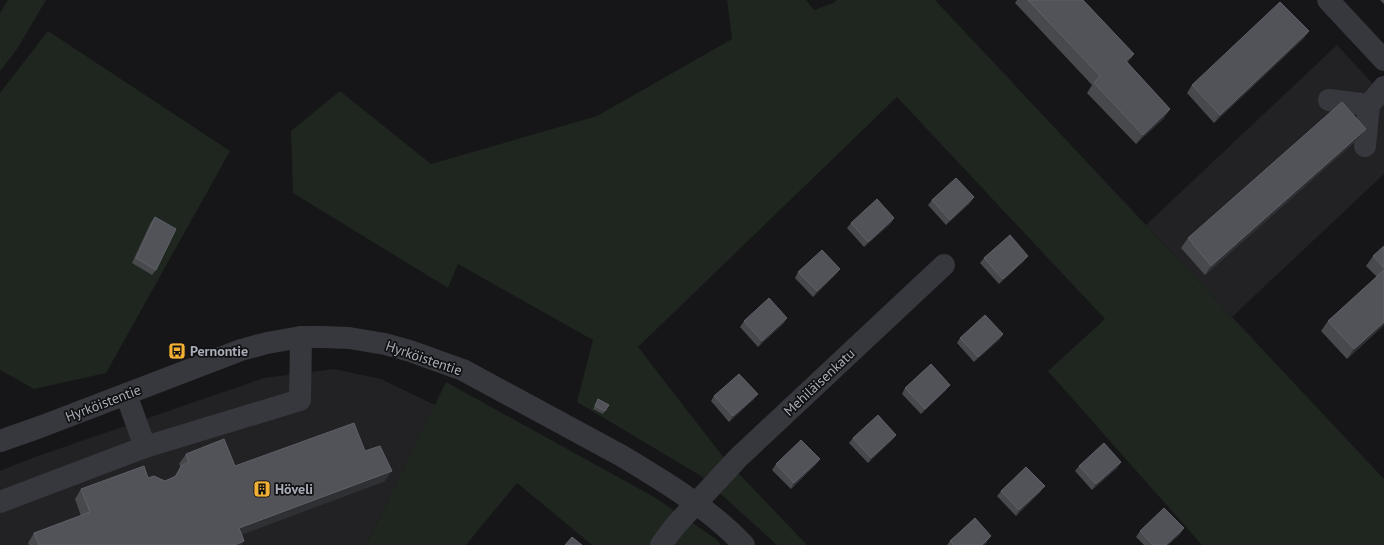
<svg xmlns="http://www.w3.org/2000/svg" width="1384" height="545" font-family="'PT Sans',sans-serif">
<rect width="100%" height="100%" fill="#161618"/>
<!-- built -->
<g fill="#222225">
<path d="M1337,45l47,51v78l-152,143 -86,-92z"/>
<path d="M334,369l47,10 54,26 -69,140h-366v-74l35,-14 229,-79z"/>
</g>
<!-- green -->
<g fill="#1e261f">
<path d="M8,0h38l-29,49 -17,22v-58z"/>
<path d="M727,0h79l8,10 19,-7 4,-3h98l449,479v66h-182l-154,-174 57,-52 -208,-222 -259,250 86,111 83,87h-30l-76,-69 -124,-74 16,-62 -135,-76 -10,24 -155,-95 -2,-62 49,-40 91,73 166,-48 135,-77z"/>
<path d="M48,31l182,120 -124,222 -72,16 -34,-19v-277z"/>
<path d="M446,382l208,115 62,42 5,6h-129l-75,-62 -51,62h-100z"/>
</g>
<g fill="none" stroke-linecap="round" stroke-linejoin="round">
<!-- minor -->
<g stroke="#37383d" stroke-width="22">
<path d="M1328,0l56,60"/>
<path d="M1329,100l40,5"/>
<path d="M1365,146l4,-41 15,-18"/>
<path d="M126,394l19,53"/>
<path d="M0,441l40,-14 201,-77 26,-7 34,-6h21l27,1 36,6 25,7 53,19 159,86c43,26 87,52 122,89"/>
<path d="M0,502l145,-55 155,-47 1,-63"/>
<path d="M661,545l14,-19 63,-68 206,-193"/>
</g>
</g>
<!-- wall -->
<g fill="#47494d">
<path d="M1017,0h66l51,54 -7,9 43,46 -6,9 -28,26 -49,-51 5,-8 -77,-82z"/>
<path d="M1380,0h4v4z"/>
<path d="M1309,31l-6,8 -89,84 -27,-30 5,-8z"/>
<path d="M1366,129l-7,9 -154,137 -24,-27 7,-10z"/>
<path d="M974,197l-4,6 -24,22 -18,-20 4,-5z"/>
<path d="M155,217l1,53 -4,5 -20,-12 19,-41z"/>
<path d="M894,218l-4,6 -26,23 -17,-19 4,-5z"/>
<path d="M1384,246v79l-37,34 -26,-28 7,-10 49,-44 -11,-11 7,-10z"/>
<path d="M984,258l40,3 -25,23 -19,-21z"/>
<path d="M840,269l-4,5 -23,23 -18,-19 3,-6z"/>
<path d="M744,321l40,2 -26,24 -18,-20z"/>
<path d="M1003,334l-4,6 -25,22 -17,-19 3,-5z"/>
<path d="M905,388l41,2 -25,24 -19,-20z"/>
<path d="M714,396l40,3 -25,23 -18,-21z"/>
<path d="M598,399l7,12 -2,3 -10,-5z"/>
<path d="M896,435l-4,5 -24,23 -19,-20 4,-5z"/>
<path d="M365,451l20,30 -143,53 2,7 -3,4h-212l-1,-2 6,-10 47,-17 -6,-17 6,-10 67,-11 17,3 9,-4 7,-10 -2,-3 7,-10 49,12z"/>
<path d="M820,459l-4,5 -25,25 -19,-19 4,-6z"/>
<path d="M1121,462l-4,6 -25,22 -17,-19 4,-5z"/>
<path d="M1001,491h40l-25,25 -19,-20z"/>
<path d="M1184,528l-4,6 -12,11h-24l-8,-8 4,-6z"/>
<path d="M950,541l37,1 -3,3h-37z"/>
</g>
<!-- shaded-wall -->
<g fill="#2f3033">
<path d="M1309,31l-6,8 -89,84 6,-8z"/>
<path d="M1134,54l-7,9 -1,-2z"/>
<path d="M1170,109l-6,9 -28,26 7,-9z"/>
<path d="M1366,129l-7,9 -154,137 6,-9z"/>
<path d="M974,197l-4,6 -24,22 4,-5z"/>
<path d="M894,218l-4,6 -26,23 4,-5z"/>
<path d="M1028,256l-4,5 -25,23 4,-5z"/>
<path d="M840,269l-4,5 -23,23 4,-6z"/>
<path d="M787,318l-3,5 -26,24 4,-6z"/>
<path d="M1384,322v3l-37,34 7,-10z"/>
<path d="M1003,334l-4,6 -25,22 4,-5z"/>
<path d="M950,385l-4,5 -25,24 4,-5z"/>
<path d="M758,394l-4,5 -25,23 4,-6z"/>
<path d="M896,435l-4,5 -24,23 3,-5z"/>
<path d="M820,459l-4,5 -25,25 3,-6z"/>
<path d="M1121,462l-4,6 -25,22 4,-6z"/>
<path d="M392,471l-7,10 -152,57 6,-10z"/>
<path d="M1045,486l-4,5 -25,25 3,-6z"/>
<path d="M1184,528l-4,6 -12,11h-2z"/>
<path d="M991,536l-4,6 -3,3h-2z"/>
<path d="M244,541l-3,4h-6z"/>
</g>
<!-- building -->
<g fill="#525359" stroke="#5f6168">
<path d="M1028,0h55l51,54 -8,7 44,48 -27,26 -49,-52 6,-7z"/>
<path d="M1280,2l29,29 -89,84 -28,-30z"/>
<path d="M1342,102l24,27 -155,137 -23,-28z"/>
<path d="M956,178l18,19 -24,23 -18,-20z"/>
<path d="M877,199l17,19 -26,24 -17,-19z"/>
<path d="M155,217l21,12 -20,41 -20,-12z"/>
<path d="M1010,235l18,21 -25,23 -19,-21z"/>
<path d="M1384,246v22l-11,-12z"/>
<path d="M822,250l18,19 -23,22 -19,-19z"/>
<path d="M1384,270v52l-30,27 -26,-28z"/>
<path d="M769,298l18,20 -25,23 -18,-20z"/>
<path d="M985,315l18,19 -25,23 -18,-19z"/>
<path d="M931,364l19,21 -25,24 -20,-21z"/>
<path d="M739,374l19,20 -25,22 -19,-20z"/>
<path d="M598,399l11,6 -4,6 -10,-5z"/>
<path d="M878,415l18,20 -25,23 -18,-20z"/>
<path d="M354,423l11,28 15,-5 12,25 -153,57 5,13 -9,4h-196l-5,-12 56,-21 -9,-23 63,-23 4,12 6,-2 11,5 11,-5 5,-10 8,-4 -3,-8 38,-15 11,27z"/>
<path d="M801,440l19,19 -26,24 -18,-19z"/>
<path d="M1104,443l17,19 -25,22 -17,-18z"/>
<path d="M1026,467l19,19 -26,24 -18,-19z"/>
<path d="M1164,508l20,20 -18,17h-13l-13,-14z"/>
<path d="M975,518l16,18 -9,9h-28l-4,-4z"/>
<path d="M572,537l10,8h-17z"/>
</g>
<!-- icons -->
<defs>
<g id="bus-square" transform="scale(0.9)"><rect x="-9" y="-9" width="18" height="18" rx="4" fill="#f2b134" stroke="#111113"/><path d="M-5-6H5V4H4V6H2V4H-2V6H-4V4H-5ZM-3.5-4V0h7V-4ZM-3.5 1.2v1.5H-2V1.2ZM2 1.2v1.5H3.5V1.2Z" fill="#111"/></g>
<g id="building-square" transform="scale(0.9)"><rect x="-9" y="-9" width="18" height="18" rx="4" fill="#f2b134" stroke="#111113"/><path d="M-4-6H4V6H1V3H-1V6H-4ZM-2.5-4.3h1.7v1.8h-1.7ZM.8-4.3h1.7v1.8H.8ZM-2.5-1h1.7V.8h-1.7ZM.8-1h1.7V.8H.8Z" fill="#111"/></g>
</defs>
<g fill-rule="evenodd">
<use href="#bus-square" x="177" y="351"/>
<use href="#building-square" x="262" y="489"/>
</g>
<g text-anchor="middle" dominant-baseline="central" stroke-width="3.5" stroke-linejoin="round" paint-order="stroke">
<!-- poi labels -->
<g font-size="14" font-weight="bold" fill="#a8adb8" stroke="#111113" text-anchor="start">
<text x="190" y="351">Pernontie</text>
<text x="275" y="489">Höveli</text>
</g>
<!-- street labels -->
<g font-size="14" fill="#a8adb8" stroke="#111113">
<text transform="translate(424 358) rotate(19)">Hyrköistentie</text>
<text transform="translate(819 382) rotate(-43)">Mehiläisenkatu</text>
<text transform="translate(103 403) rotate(-21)">Hyrköistentie</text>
</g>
</g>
</svg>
